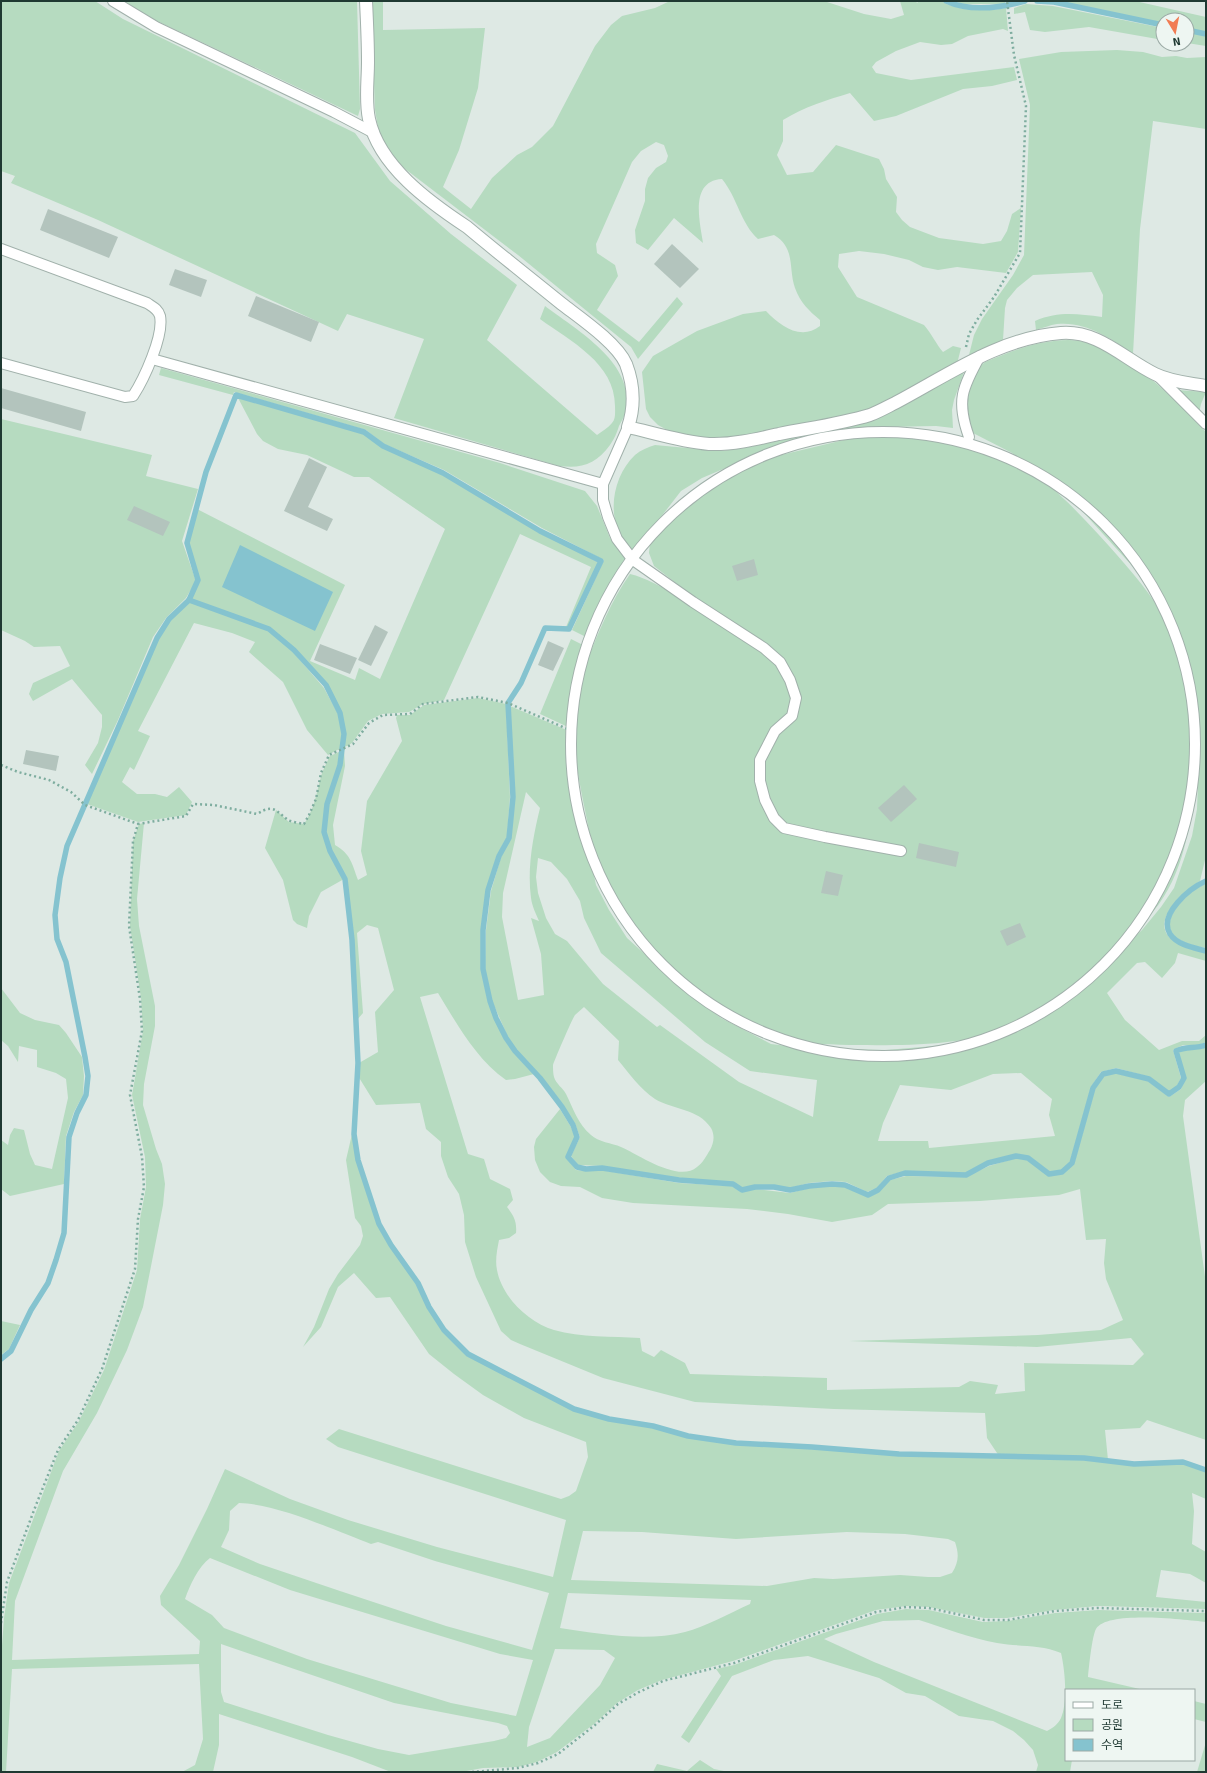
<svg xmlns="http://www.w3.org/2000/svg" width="1207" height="1773" font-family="Signika,'Noto Sans KR',sans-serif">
<rect width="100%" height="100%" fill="#dee9e4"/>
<!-- green -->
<g fill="#b6dbc0" fill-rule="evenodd">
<path d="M1,1h94l28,18 232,114 35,48 61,53 66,51 -30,55 110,95c5,-4 11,-7 15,-12 4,-4 3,-12 3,-17 0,-43 -45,-65 -75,-87l5,-13c30,23 84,53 82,97 0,8 -4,16 -8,23 -2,7 -5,13 -9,19 -14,19 -28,24 -51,21l-165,-48 30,-79 -77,-25 -9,17 -240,-111 -87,-37 4,-7 -14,-5z"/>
<path d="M121,1h236l3,108 -2,7 -201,-95z"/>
<path d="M371,1h12v29l102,-2 -7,60 -19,62 -16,37 28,22 21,-31 25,-23 15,-8 21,-21 42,-80 16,-21 11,-9 33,-8 15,-7h154l40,13 27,5 13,-4 -4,-14h14l4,2 -1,-2h25l4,3 17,5 30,1 13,-2 2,23 -5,-2 -35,7 -16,8 -11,1 -21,-3 -24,9 -20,11 -4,5 4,6 35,7 103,-13 3,13 -25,6 -29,3 -67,27 -22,5 -24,-28c-23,7 -46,14 -67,27v21l-6,14 10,20 26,-3 23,-27 43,14 5,10 2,10 11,18 -1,15 6,8 8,7 29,11 44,6 18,-3 6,-10 5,-17 9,-6 -3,44 -12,21 -49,-6 -19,3 -15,-3 -14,-7 -25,-6 -25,-3 -20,3 -1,13 19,30 67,28c8,9 12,19 19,27l10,-6 8,2 -4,16 -86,45 -129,28 -34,2 -19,-2 -22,-7 -9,-5 -8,-8 -4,-8 -4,-37 11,-16 44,-25 46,-17 23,-3c14,15 35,30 54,15v-6c-11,-9 -20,-18 -25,-32 -7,-20 1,-40 -21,-53l-16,4c-17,-15 -21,-42 -36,-60 -33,2 -22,43 -19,64l-29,-25 -26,32 -12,-7 -1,-13 10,-29v-12l3,-11 8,-10 10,-6 2,-6 -4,-11 -8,-3 -15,9 -9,11 -36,82 1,9 18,12 3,11 -21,34 42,32 38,-45 6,7 -45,55 -7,-12 -113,-92 -122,-93 -16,-23 -5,-29z"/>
<path d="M953,1h52v3h-41z"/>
<path d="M1058,1h77l71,16v15l-19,-4v-8h-24v3z"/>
<path d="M1026,4l27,2 110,22v12l-74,-13 -44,5 -15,-2 -5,-18 -11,2v-6z"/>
<path d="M1187,32l19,4v10l-19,-3z"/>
<path d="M1117,50l26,2 19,5 14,-1 11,2 19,-1v72l-53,-8 -13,108 -7,125c-22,-16 -48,-33 -76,-30 -7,1 -14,4 -21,6l-1,-9c24,-10 42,-7 67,-4l1,-22 -11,-23 -59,3 -16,13 -10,12 -2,8 -2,32 -34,15 5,-20 8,-16 31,-44 11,-20 6,-150 -11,-46 42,-7z"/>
<path d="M1068,340c54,1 102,56 138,92v424l-6,25c-14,9 -48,37 -31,56 10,10 24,13 37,16v8l-28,-8 -3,10 -13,15 -17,-16 -8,1 -30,30 18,27 34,30 23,-9h17l7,-6v7l-9,4 -14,-1 -10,5 8,28 -4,8 -8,6 -19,-15 -34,-9 -15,4 -10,15 -21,75 -9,8 -11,2 -21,-16 -13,-2 -29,7 -22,12 -60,-2 -18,5 -10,12 -10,4 -21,-10 -14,-1 -23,2 -19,5 -16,-3h-19l-13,3 -9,-6 -53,-4 -78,-12 -24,-1 -7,-9 9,-19 -5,-13 -11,-18 -22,-29 -26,-27 -8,-13 -16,-36 -7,-32 1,-39 5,-39 10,-34 10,-19 4,-41 -5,-91 59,25 4,43 23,111 13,25 18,28 62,56 32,24 50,26 31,4 84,2 84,-7 29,-7 28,-9 26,-16 64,-58 25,-23 19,-23 13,-19 18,-52 5,-27 2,-51 -1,-54 -14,-50 -9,-26 -14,-25 -17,-24 -70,-77 -62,-49 -39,-20 -5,-8 -3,-17 4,-19 10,-22 6,-5c29,-12 51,-21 83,-22zM526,792l14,16c-7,29 -13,60 -9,90 1,8 5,16 8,23l-8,-3 10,36 3,41 -26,5 -16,-83 1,-24zM538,858l13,4 16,17 13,22 4,17 17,35 104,89 45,29 67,9 -4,37 -74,-35 -79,-57 -3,2 -54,-43 -36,-43 -12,-7 -9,-16 -8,-25 -2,-16zM584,1007l35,34 -1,19c11,13 22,29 37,39 18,11 43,9 56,29 4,7 3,15 -1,22 -4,6 -7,13 -13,17 -18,16 -58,-12 -76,-20 -9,-4 -23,-5 -30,-12 -13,-11 -18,-27 -25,-41 -3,-6 -10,-10 -12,-17 -1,-3 -1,-9 -1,-12 2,-6 19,-46 22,-50 3,-3 6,-5 9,-8zM1021,1073l31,26 -3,16 6,21 -126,12 -1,-7h-50l5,-18 17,-38 51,5 42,-16z"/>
<path d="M161,368l339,95 85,28 12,15 13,32 15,20 -3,10 -32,71 -18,-9 32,-70 -62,-32 -98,-58 -60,-26 -18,-14 -132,-38 -1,3 -74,-20z"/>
<path d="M964,372l-10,28 -2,10 1,18 -17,-2 -52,1 -102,22 -47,15 -33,14 -21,13 -48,62c-6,-7 -11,-14 -15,-23 -10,-25 -2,-57 17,-75 6,-5 13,-8 20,-10l65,6 25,-3 101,-22z"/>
<path d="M1177,390l29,2 -5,12 -2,9z"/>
<path d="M237,396l127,38 18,13 61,27 97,58 59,31 -31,65 -2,-1 25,-60 -71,-33 -76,166 -21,4 -14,8 -27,2 -14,7 -16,22 -9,5 3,-13 -5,-23 -14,-27 -32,-36 -26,-21 -78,-29 9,-18 -12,-39 9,-33 148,76 -35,76 45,19 4,-12 21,11 65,-150 -76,-52h-15l-47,-22 -29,-6 -15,-8 -6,-7z"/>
<path d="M1,419l151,36 -6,21 52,13 -16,52 14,40 -10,17 -20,20 -13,19 -35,83 -26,54 -7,-9 13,-22 4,-16v-12l-30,-36 -39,22 -4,-7 4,-11 37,-17 -10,-20 -26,1 -9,-6 -24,-11z"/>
<path d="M922,432c21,2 43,4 63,12 49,21 89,63 124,102 22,25 43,48 58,77 25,46 30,99 27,150 -2,45 -8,93 -35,131 -20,28 -50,50 -76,73 -18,16 -35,34 -57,45 -45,22 -110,24 -159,23 -24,0 -49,0 -73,-3 -8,-1 -16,-1 -24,-4 -35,-13 -65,-37 -94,-62 -30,-26 -62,-54 -76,-93 -6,-19 -9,-43 -13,-63 -8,-39 -17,-80 -12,-120 1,-13 7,-26 12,-39 12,-30 24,-60 43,-87 30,7 71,38 97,55 17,11 36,21 50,35 7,8 13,22 14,33 3,18 -24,48 -34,63l14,61 55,12c-12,-3 -28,-4 -39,-9 -8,-4 -11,-12 -15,-19 -21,-43 7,-72 28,-107l-5,-20 -11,-18 -89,-62 -41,-32 -5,-13 1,-11 14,-22 19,-23 21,-14 34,-15 47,-14 63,-15 43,-6z"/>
<path d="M190,602l79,28 24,22 31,36 14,26 5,21 -2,13 -13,7 -21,-25 -24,-48 -34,-30 6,-10 -23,-9 -38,-10 -56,108 12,5 -16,34 -4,-3 -8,15 15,12h18l12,3 12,-10 13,15 -6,13 -48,7 -51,-18 72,-166 12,-18z"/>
<path d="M571,639l18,9 -19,46 -2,33 -28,-13z"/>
<path d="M478,698l28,6 4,93 -3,40 -10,18 -11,35 -5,40v39l7,33 16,37 9,13 21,22 -19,5 -9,1c-30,-21 -49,-56 -68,-87l-18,4 48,157 16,5 6,20 20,10 3,11 -6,7c7,9 10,15 9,26l-7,5 -10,2c-2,10 -4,21 -2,30 5,27 31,52 57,60 27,8 58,6 86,8l2,13 12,6 7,-7 24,13 5,11 137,4v12l132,-3 11,-6 28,4 -3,9 30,-3 -1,-28 109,2 11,-11 -13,-16 -94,9 -188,-6 189,-6 63,-5 22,-10 -17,-41 -2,-16 2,-24 -20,1 -6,-51 -21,6 -79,6 -92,3 -16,11 -40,7 -44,-8 -41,-5 -114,-6 -31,-5 -22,-11 -19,-1 -11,-4 -10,-10 -5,-12 -1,-13 2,-8 24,-30 11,18 4,10 -9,20 10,13 10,1 15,-1 78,13 53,3 9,6 14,-3 35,4 19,-5 23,-2 13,1 23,10 11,-5 11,-12 16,-4 60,1 23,-11 27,-8 11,2 22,16 14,-2 11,-10 21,-75 9,-13 11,-3 33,8 21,16 12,-8 5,-11 -8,-26c9,-4 18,-1 28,-5v34l-21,19 -2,16 23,168v156l-59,-20 -7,8 -35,2 3,30 -25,-3 -84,-1 -12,-18 -2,-25 -151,-4 -139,-7 -92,-24 -83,-34 -9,-4 -10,-9 -25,-54 -11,-35 -1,-27 -5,-21 -11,-17 -7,-21v-14l-15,-13 -6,-26 -44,2 -18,-29 1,-13 19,-11 -3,-40 19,-22 -16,-62 -11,-3 -10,8 6,80 -6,7 -4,-79 -3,-9 -4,-53 -15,-28 -7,-19 4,-27 16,-55 1,16 -12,59 2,20c16,9 17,19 23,35l9,-5 -6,-24 6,-50 35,-60 -6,-23 1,-3h13l14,-10z"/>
<path d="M341,751l-2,13 -13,40 -4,28 7,20 15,27 -23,13 -12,24 -2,12 -10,-4 -4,-4 -10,-40 -18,-32 11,-38 13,12 15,2c12,-18 12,-31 18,-51 2,-5 5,-11 8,-17z"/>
<path d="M144,823l-7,76 2,27 16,80v20l-11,58 -1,21 13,44 6,15 3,20 -2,21 -20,102 -16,43 -30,63 -34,58 -48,130 -3,59 187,-6 1,-13 -39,-36 -1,-9 19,-31 28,-56 18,-40 65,30 58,21 89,27 116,30 13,-57 -228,-73 -12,-8 13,-10 222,70 8,-3 7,-5 12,-34 -2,-15 -62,-24 -41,-23 -29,-21 -25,-20 -39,-57 -14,1 -22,-25 -16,14 -17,40 -18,20 11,-20 15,-38 9,-15 22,-29 3,-9 -2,-10 -6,-8 -9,-58 6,-26 5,26 21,64 11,21 28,39 11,24 15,23 24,25 107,54 34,10 45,7 35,11 48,6 76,4 87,7 184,4 51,6 49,-2 23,9v27l-14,-6 2,18 -2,33 14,8v31l-16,-9 -29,-4 -5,27 50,5v7l-108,-3 -44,4 -47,8h-23l-55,-11 -23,-1 -30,4 -143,51 -71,19 -24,10 -21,13 -23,21 -37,28 -20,10 -19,5 -35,1 -22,4h-70l-39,-15 -133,-43v31l-6,27h-31l13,-7 8,-26 -4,-75 -187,5 -6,103h-5v-113l3,-41 5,-35 50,-132 20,-30 25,-51 33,-100 3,-51 6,-32 -1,-30 -13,-62 11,-64 -2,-33 -11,-72 3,-85 6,-17zM239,1503c39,1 95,27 132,41l7,-2 57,19 114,32 -17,57 -86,-24 -106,-35 -80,-27 -39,-17 8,-17 1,-19zM583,1531l59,1 94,7 111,-7 58,2 43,5 7,3c4,12 4,20 -3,31l-12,4h-12l-28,-2 -67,4 -19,-1 -47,8 -196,-6zM210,1558l80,32 210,64 33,6 -17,56 -65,-13 -144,-44 -83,-31 -12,-13 -27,-16c5,-14 13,-32 25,-41zM568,1593l183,7 -1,4c-20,9 -45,23 -65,28 -38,10 -86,2 -125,-4zM221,1644l173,59 104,20 9,3 3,7 -4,5 -12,3 -85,14 -31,-6 -50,-14 -104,-33 -3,-10zM555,1649l49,1 11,8 -15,27 -50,53 -23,9 2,-20z"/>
<path d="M1206,884v64c-11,-2 -27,-5 -34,-15 -11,-18 19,-44 34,-49z"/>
<path d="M1,988l19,25 15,7 24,5 7,8 16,24 2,19 -1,19 -9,17 -8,24 -2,48 -54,12 -9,-7v-49l7,5 2,-10 4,-7 10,2 6,24 5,11 17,4 16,-71 -2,-19 -10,-6 -19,-6v-17l-18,-4 -1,16 -10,-16 -7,-6z"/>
<path d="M1,1321l19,4 -11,24 -8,6z"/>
<path d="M906,1609l23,1 54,12 25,-1 47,-8 43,-3 108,3v9c-21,-2 -99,-12 -110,7 -4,7 -7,38 -8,48l56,13h-78v70h6l-2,12h-34l2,-7 -5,-15 -9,-10 -11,-9 -20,-10 -34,-5 -34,-20 -19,-3 -27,-15 -71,-22 -34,4 -42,16 -43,67 -8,-6 40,-61 -5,-7 18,-4 143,-51zM919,1620c25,8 52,18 78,23 21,4 43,1 64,10 4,17 7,49 0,65 -3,6 -8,10 -14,13l-173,-69 -50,-23 12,-5 47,-13z"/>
<path d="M1194,1701l12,3v18l-12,-3z"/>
<path d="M1206,1742v30h-9z"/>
<path d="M700,1760l14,9 15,3h-76l4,-8 30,7z"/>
</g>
<!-- water -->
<path fill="#85c3cf" d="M240,545l93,47 -18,39 -93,-44z"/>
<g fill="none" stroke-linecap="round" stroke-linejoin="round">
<!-- stream -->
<g stroke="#85c3cf" stroke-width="5.5">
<path d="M946,1c24,11 54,7 79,0"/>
<path d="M1037,1l17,1 109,23"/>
<path d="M1187,30l19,4"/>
<path d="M189,600l9,-20 -11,-37 19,-71 30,-77 128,37 19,14 60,27 97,58 61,30 -32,68 -24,-1 -24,55 -13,20 5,94 -4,41 -10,18 -11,34 -5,40v39l7,32 6,17 10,20 9,13 25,27 22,29 11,18 4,12 -9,20 9,10 9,2 16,-1 77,12 54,4 9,6 13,-3h19l16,3 19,-4 23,-2 13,1 23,10 10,-5 11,-12 16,-5 61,2 22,-12 28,-7 12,2 21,16 13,-2 10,-9 21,-75 10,-14 13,-3 33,8 20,15 10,-7 5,-9 -8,-27c10,-5 19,-2 30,-6"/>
<path d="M1206,881c-16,7 -48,33 -36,53 7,11 25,14 36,17"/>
<path d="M1,1359l10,-8 20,-41 17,-27 8,-23 8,-27 5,-96 8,-24 9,-18 2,-19 -3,-19 -19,-95 -9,-23 -2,-24 5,-37 7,-32 90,-208 12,-19 20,-19 80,29 25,21 32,35 14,28 4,21 -2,15 -2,16 -13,39 -3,28 6,19 15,28 7,61 6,123 -4,71 4,26 21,64 12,21 27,38 11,24 15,23 24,24 106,55 35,10 44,7 35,10 48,7 76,4 87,7 185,4 50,6 49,-2 23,8"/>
</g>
</g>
<!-- building -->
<g fill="#b3c4bd">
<path d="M48,209l70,28 -9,21 -69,-28z"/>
<path d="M672,244l27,25 -19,19 -26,-24z"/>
<path d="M175,269l32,11 -6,17 -32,-12z"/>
<path d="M256,296l63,26 -8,20 -63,-26z"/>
<path d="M1,388l85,24 -5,19 -80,-23z"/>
<path d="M309,458l18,9 -19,40 25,12 -6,12 -43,-20z"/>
<path d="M134,506l36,16 -7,14 -36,-16z"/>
<path d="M754,559l4,16 -21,6 -5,-15z"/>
<path d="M375,625l13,7 -17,34 -13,-6z"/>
<path d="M548,641l16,7 -11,23 -15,-6z"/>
<path d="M320,644l37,14 -7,16 -36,-14z"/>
<path d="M26,750l33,6 -3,15 -33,-7z"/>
<path d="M904,785l13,14 -26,23 -13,-14z"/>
<path d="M919,843l40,9 -3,15 -40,-9z"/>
<path d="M826,871l17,4 -5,21 -17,-3z"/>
<path d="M1020,923l6,14 -19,9 -7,-15z"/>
</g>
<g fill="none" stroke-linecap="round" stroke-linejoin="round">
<!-- service casing -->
<g stroke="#a1b1ab" stroke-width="12">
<g id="service">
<path d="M113,1l43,26 178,85 40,21"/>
<path d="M1,249l146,54c6,4 11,6 13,13 4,20 -16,63 -27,80l-8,1 -124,-34"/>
<path d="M152,359l451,125"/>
<path d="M1157,375l49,49"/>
<path d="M628,427l-25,57v16l5,17 9,22 16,21 60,42 71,46 16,14 10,18 6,18 -4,18 -17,15 -15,29v21l5,19 9,18 10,10 41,9 76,14"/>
<circle cx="883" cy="744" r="312"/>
<path d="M969,437c-13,-36 -7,-49 11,-81"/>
</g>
</g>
<!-- minor casing -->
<g stroke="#a1b1ab" stroke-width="14">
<path id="minor" d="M366,1c1,20 2,40 2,61 0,19 -3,38 1,57 10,47 60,83 98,108 31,26 63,51 95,77 18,14 55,39 64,60 8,21 9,42 2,63 26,6 54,15 81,17 23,1 48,-5 70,-10 30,-6 61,-10 91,-19 8,-3 17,-8 25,-12 53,-28 104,-65 166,-70 37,-3 63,26 94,41 16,8 34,9 51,12"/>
</g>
<!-- path -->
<g stroke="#7ead9f" stroke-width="2.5" stroke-dasharray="2 3" stroke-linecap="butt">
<path d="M966,347l3,-13 8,-14 17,-23 26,-44 6,-147 -12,-51 -7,-54"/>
<path d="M1,765l17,7 31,8 22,12 14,13 53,19"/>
<path d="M1,1623l6,-41 29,-77 22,-55 20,-30 24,-51 33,-100 3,-50 6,-32 -2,-30 -12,-62 12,-64 -2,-32 -11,-73 4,-85 5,-17 48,-8 7,-12 21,1 43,9c16,-10 18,-4 31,6 4,2 11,3 16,4l5,-9 7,-16 5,-26 8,-18 24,-11 16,-21 14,-8 27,-1 13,-10 55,-7 30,6 64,28"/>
<path d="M472,1772l46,-4 20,-5 20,-9 37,-29 23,-21 21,-12 24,-11 71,-18 142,-51 30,-5 23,1 55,12h24l47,-9 43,-3 108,3"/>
</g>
<!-- service -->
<use href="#service" stroke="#fff" stroke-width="10"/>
<!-- minor -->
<use href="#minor" stroke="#fff" stroke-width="12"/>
</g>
<!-- border -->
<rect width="1207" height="1773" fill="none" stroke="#1f3932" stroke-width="4"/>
<!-- legend -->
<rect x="1065" y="1689" width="130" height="72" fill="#eef6f2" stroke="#9baaa5"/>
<rect x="1073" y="1702" width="20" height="6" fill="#ffffff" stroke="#9baaa5"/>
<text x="1101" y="1709" font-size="12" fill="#1f3932">도로</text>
<rect x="1073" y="1719" width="20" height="12" fill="#b6dbc0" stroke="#9baaa5"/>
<text x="1101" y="1729" font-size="12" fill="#1f3932">공원</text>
<rect x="1073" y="1739" width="20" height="12" fill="#85c3cf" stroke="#9baaa5"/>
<text x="1101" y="1749" font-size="12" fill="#1f3932">수역</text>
<!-- north arrow -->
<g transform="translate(1175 32) rotate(170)"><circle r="19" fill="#eef6f2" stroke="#9baaa5"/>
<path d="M0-3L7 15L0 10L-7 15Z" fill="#f17c54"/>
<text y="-6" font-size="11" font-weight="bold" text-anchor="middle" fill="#1f3932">N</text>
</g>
</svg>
